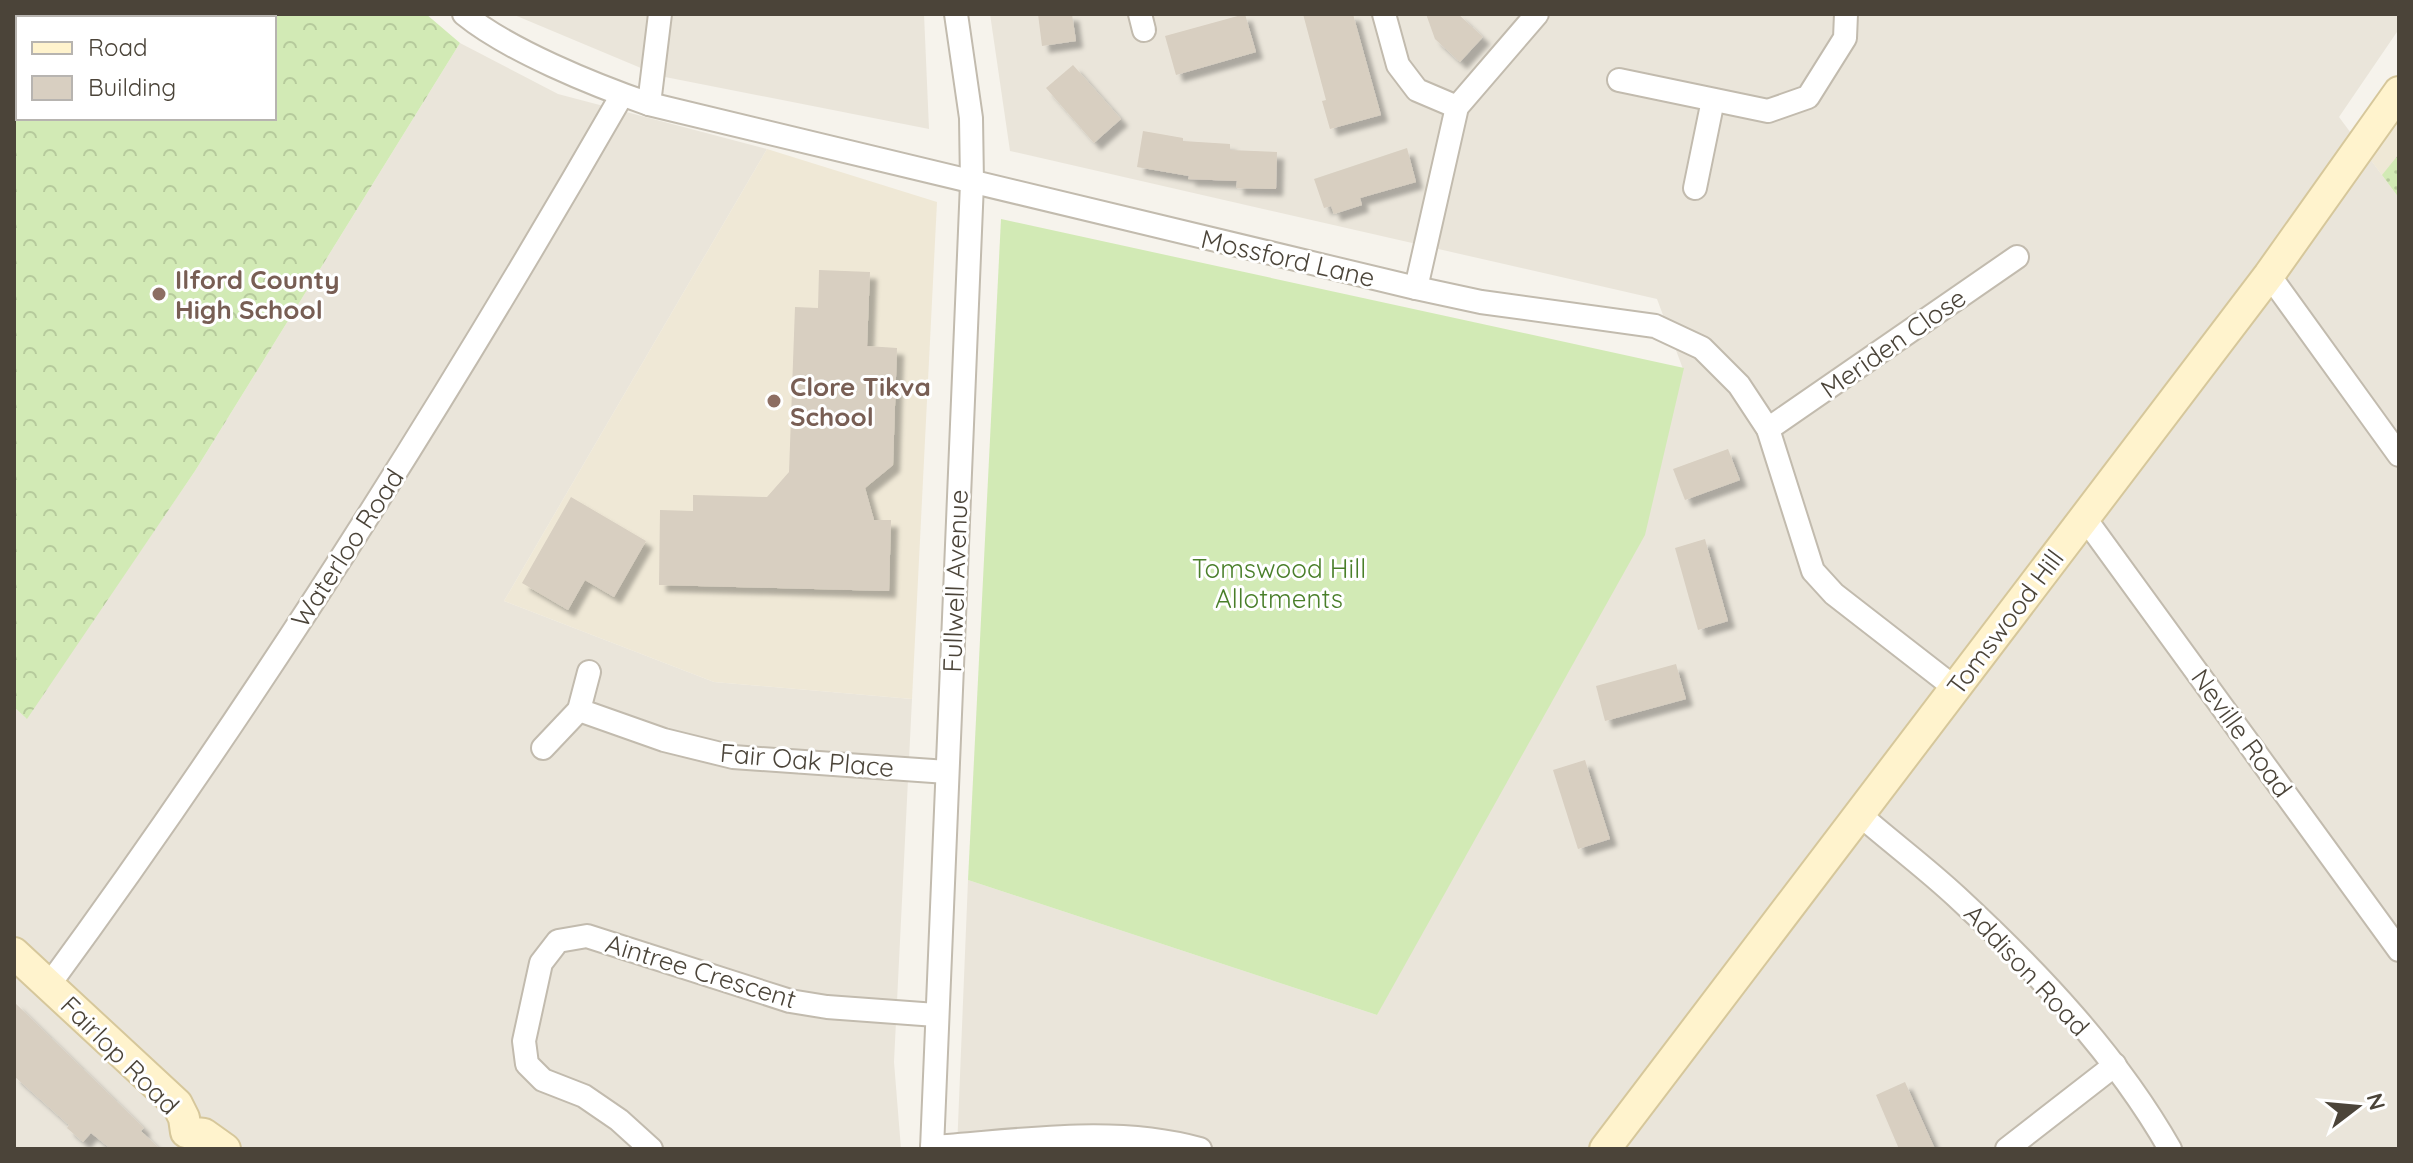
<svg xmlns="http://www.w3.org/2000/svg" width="2413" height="1163" font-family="Quicksand,sans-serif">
<defs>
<pattern id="grass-dots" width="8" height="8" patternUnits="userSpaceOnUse" patternTransform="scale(2)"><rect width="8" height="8" fill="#d2eab5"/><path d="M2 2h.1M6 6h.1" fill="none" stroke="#b6ca9c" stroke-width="1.8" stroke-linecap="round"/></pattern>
<pattern id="forest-crowns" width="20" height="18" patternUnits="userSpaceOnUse" patternTransform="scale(2)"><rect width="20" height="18" fill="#d2eab5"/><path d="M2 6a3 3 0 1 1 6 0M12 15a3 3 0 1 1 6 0" fill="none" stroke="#b6ca9c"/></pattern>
<filter id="shadow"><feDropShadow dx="7" dy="7" stdDeviation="2" flood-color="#0004"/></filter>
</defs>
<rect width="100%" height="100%" fill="#f6f3ec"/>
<!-- residential -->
<g fill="#eae5da">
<path d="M512,14h412l5,115 -269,-53z"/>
<path d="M990,14h1409v15l-60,88 60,81v951h-1442l11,-269 409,135 306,-646 -26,-70 -647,-148z"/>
<path d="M460,43l98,51 209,55 -263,452 210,81 198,17 -18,363 7,87h-887v-442l12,11 169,-247z"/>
</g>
<!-- education -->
<g fill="#efe8d6">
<path d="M2399,120v78l-29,-39z"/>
<path d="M767,149l170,53 -25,497 -198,-17 -210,-81z"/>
</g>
<!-- grass -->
<path fill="url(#grass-dots)" d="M2399,154v44l-17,-23z"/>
<!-- forest -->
<path fill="url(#forest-crowns)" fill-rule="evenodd" d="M14,14h412l34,29 -265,428 -168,248 -13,-12zM18,18h256v100h-256z"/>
<!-- garden -->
<path fill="#d2eab5" d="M1001,219l683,149 -39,167 -268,480 -409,-135z"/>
<!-- building -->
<g fill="#d8cfc1" filter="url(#shadow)">
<path d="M1038,14h34l4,27 -34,5z"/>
<path d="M1245,14l11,38 -80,23 -11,-39z"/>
<path d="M1303,14h50l28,101 -51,14 -8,-28 4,-1z"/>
<path d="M1426,14h32l25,23 -23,25 -25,-23z"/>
<path d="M1073,65l48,54 -27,24 -48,-55z"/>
<path d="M1143,131l40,7v3l47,3v6l47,2 -1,37 -40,-1 1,-7 -49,-2 1,-3 -52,-9z"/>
<path d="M1407,148l9,34 -56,16 2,7 -28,9 -3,-8 -7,2 -10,-29z"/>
<path d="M819,270l51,2 -3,74 30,2 -4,117 -28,23 9,32h17l-2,71 -230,-6 1,-75 33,1v-16l74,2 22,-25 6,-165 23,1z"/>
<path d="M1728,449l12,31 -55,20 -12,-31z"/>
<path d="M571,497l75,44 -32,56 -29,-17 -17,30 -46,-27z"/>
<path d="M1705,539l23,82 -30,9 -23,-82z"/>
<path d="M1676,664l10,35 -81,22 -9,-35z"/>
<path d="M1585,760l25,79 -32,10 -25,-79z"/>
<path d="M14,1002l130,126 -3,3 19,18h-49l-20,-16 -8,9 -16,-14 2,-3 -55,-49z"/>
<path d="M1905,1082l30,67h-36l-23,-54z"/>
</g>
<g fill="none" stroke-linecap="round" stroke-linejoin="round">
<!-- street casing -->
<g stroke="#c2bbae" stroke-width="26">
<g id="street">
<path d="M464,14c44,36 130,71 185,90l767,184 65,14 174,24 47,22 37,37 29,44 45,142 21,23 121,94"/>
<path d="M1140,14l4,16"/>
<path d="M1384,14l14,51 19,25 40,17"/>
<path d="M1619,80l149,31 40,-14 37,-59 1,-24"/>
<path d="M649,104l11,-90"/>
<path d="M1695,188l18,-88"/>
<path d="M2269,275l130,180"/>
<path d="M1416,288l41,-181 80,-93"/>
<path d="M1768,429l249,-172"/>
<path d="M2084,517l315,433"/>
<path d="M579,710l85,30 69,17 214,15"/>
<path d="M543,748l36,-38 10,-38"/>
<path d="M1859,814c32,28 67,54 98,83 80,74 159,157 213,252"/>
<path d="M49,985c209,-285 397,-584 573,-890"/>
<path d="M932,1147c89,-6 181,-22 268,2"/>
<path d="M651,1149l-32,-29 -35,-24 -41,-16 -16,-16 -3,-23 17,-78 17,-22 29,-5 203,65 37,6 109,8"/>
<path d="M932,1149l40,-966 -1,-65 -15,-104"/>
<path d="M2007,1149l108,-84"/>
</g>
</g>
<!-- secondary casing -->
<g stroke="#d6c79b" stroke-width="34">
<g id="secondary">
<path d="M14,953l163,151 7,14 2,14 18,2 21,15"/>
<path d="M1605,1149l664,-874 130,-183"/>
</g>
</g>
<!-- street -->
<use href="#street" stroke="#fff" stroke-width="22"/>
<!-- secondary -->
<use href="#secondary" stroke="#fff3cd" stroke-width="30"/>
</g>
<!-- markers -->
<g fill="#8d6e63" stroke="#fff" stroke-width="3">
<circle cx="159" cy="294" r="8"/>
<circle cx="774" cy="401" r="8"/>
</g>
<g text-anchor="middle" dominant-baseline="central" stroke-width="6" stroke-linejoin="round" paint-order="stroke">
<!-- street labels -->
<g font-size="26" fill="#4b4439" stroke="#fff">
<text transform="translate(1288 258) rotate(13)">Mossford Lane</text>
<text transform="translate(1893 343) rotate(-35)">Meriden Close</text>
<text transform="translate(347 548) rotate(-57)">Waterloo Road</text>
<text transform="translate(955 581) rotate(-88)">Fullwell Avenue</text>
<text transform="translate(2005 622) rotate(-53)">Tomswood Hill</text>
<text transform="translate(2242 733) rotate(54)">Neville Road</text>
<text transform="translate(807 760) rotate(5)">Fair Oak Place</text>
<text transform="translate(2027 970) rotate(47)">Addison Road</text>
<text transform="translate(701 971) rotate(17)">Aintree Crescent</text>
<text transform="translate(120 1055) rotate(45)">Fairlop Road</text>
</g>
<!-- education labels -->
<g font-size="26" font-weight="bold" fill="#785e54" stroke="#fff" text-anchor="start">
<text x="175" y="279">Ilford County<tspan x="175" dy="30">High School</tspan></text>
<text x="790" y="386">Clore Tikva<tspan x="790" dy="30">School</tspan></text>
</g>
<!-- park labels -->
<g font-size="26" fill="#4a7f2a" stroke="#fff">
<text x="1279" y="568">Tomswood Hill<tspan x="1279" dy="30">Allotments</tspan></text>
</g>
</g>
<!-- border -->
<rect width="2413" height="1163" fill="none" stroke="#4b4439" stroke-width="32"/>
<!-- legend -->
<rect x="16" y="16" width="260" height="104" fill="#ffffff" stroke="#b7b4b0" stroke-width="2"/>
<rect x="32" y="42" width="40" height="12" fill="#fff3cd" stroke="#b7b4b0" stroke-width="2"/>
<text x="88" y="56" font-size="24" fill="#4b4439">Road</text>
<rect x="32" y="76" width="40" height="24" fill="#d8cfc1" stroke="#b7b4b0" stroke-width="2"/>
<text x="88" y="96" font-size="24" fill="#4b4439">Building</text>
<!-- north arrow -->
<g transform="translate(2357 1107) rotate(74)" stroke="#ffffff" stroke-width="6" paint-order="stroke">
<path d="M0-6L14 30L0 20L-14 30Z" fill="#4b4439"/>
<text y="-12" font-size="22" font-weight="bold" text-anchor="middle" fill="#4b4439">N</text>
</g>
</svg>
